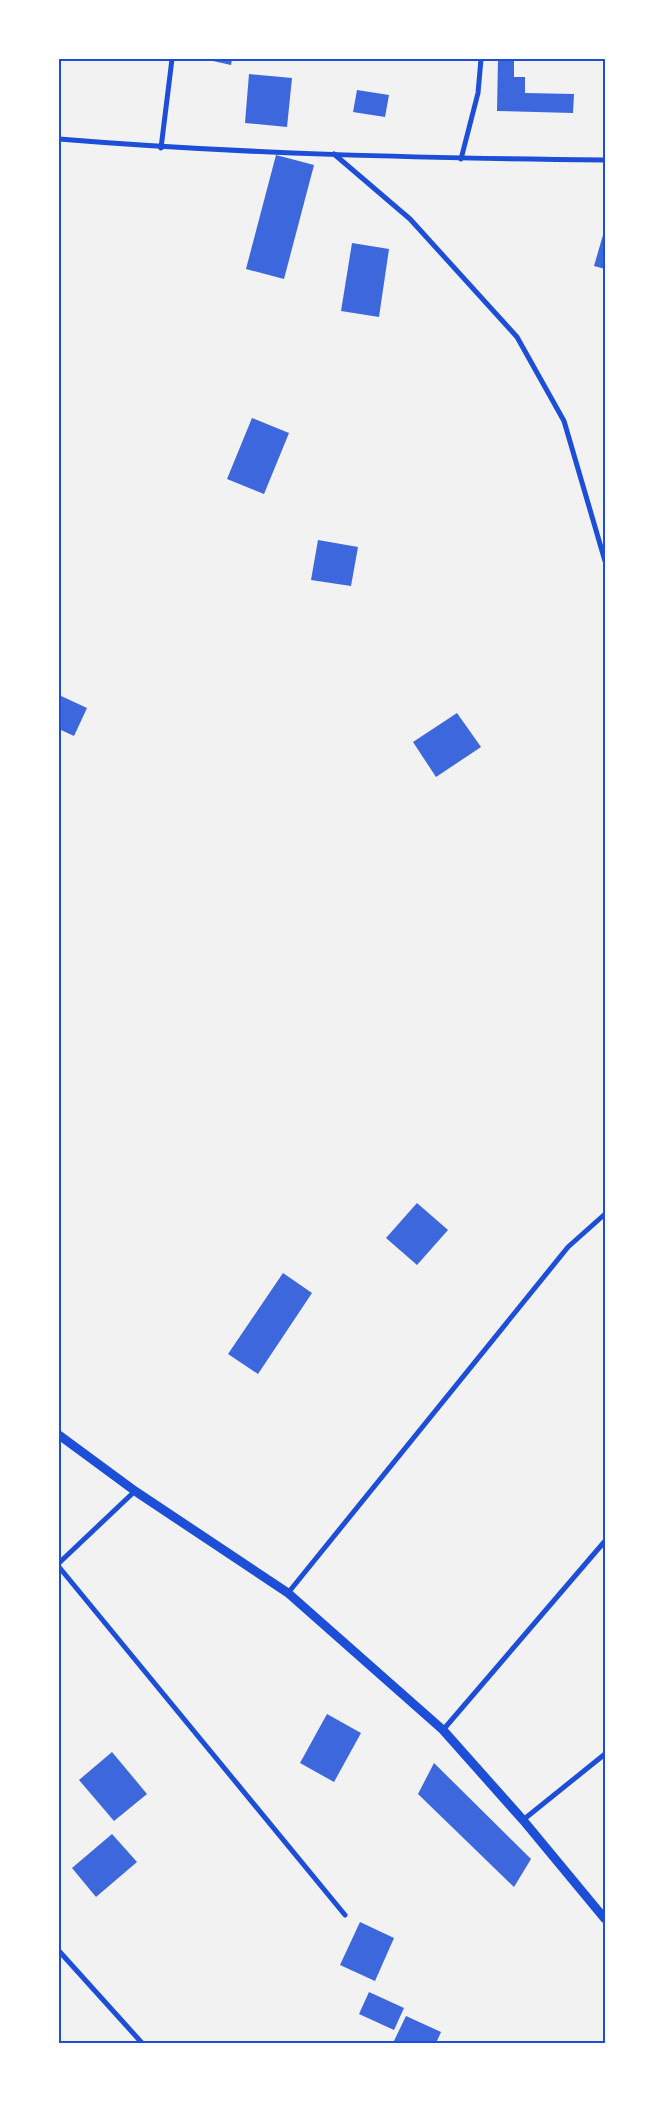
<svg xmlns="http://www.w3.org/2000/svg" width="664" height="2102" font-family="'Alegreya Sans',sans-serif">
<rect width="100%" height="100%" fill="#f2f2f2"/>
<!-- building -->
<g fill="#3d67dc">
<path d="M204,59h28l-1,6z"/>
<path d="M498,59h16v18h11v16l49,1 -1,19 -76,-2z"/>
<path d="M249,74l43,4 -5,49 -42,-4z"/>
<path d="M357,90l32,5 -4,22 -32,-5z"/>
<path d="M276,155l38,10 -30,114 -38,-10z"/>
<path d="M605,228v41l-11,-3z"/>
<path d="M352,243l37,6 -10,68 -38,-6z"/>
<path d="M252,418l37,15 -25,61 -37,-15z"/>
<path d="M318,540l40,7 -7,39 -40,-6z"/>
<path d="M59,695l28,13 -13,28 -15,-7z"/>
<path d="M457,713l24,34 -45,30 -23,-35z"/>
<path d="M417,1203l31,27 -31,35 -31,-27z"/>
<path d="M283,1273l29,20 -54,81 -30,-20z"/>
<path d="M327,1714l34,19 -27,49 -34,-19z"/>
<path d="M112,1752l35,42 -33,27 -35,-41z"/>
<path d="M434,1763l97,96 -17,28 -96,-93z"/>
<path d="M112,1834l25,28 -41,35 -24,-29z"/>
<path d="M360,1922l34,16 -19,43 -35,-16z"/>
<path d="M369,1992l35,16 -10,22 -35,-16z"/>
<path d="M406,2016l35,16 -5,11h-43z"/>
</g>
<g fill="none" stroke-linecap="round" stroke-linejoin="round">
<!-- minor -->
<g stroke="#1d4ed8" stroke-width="5">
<path d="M59,139c181,15 364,19 546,21"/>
<path d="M161,148l11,-89"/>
<path d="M334,154l76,65 107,118 47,84 41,140"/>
<path d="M461,159l17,-66 3,-34"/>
<path d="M59,1563l76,-72"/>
<path d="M59,1567l286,348"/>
<path d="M288,1593l280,-346 37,-33"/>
<path d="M443,1730l162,-189"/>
<path d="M523,1820l82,-66"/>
<path d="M59,1951l83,92"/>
</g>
<!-- tertiary -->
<path stroke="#1d4ed8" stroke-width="9" d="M59,1435l76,56 153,102 155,137 80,90 82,99"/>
</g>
<!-- border -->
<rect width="664" height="2102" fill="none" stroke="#ffffff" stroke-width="120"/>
<rect x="60" y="60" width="544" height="1982" fill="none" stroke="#1d4ed8" stroke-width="2"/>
</svg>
